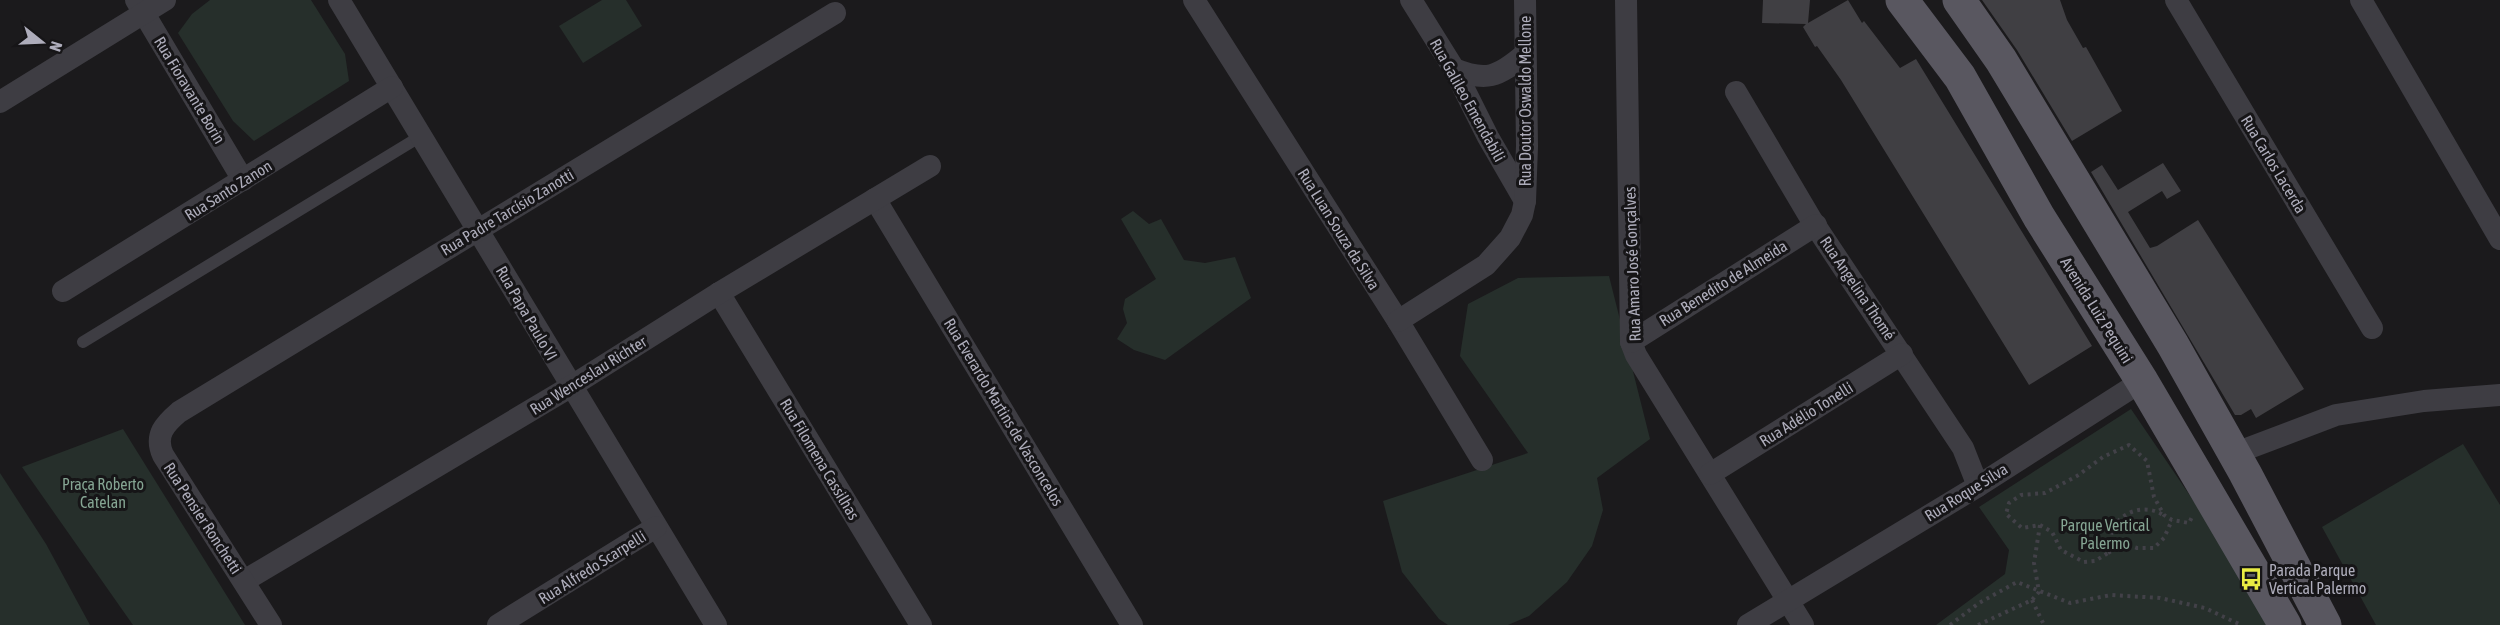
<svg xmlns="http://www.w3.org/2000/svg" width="2500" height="625" font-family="'Asap Condensed',sans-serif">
<rect width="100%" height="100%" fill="#1b1a1c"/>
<!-- green -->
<g fill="#262f2b">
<path d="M210,0h101l34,54 4,27 -95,60 -21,-20 -55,-88 14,-19z"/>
<path d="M602,0h24l16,26 -59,37 -24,-37z"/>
<path d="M1133,211l16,13 12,-5 23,41 21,3 30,-6 16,41 -86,62 -31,-10 -17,-11 10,-16 -4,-14 2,-10 31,-20 -35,-60z"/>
<path d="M1609,276l41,163 -53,39 6,32 -11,36 -25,36 -38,34 -21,9h-60l-9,-6 -37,-47 -19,-71 145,-48 -68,-97 8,-52 50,-26z"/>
<path d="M2131,409l147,216h-342l69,-51 4,-24 -30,-43z"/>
<path d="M123,429l122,196h-112l-111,-158z"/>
<path d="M2463,444l37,61v120h-124l-54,-98z"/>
<path d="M0,473l46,71 44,81h-90z"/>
</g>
<!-- building -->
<g fill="#403f43">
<path d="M1763,0h47l-2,23 40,-23 14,23 2,-2 36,47 16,-9 176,287 -63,39 -188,-305 -24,-34 -2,1 -12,-20 3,-3 -44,-1z"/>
<path d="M1982,0h78l7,20 16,28 3,-1 36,64 -50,30 -55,-91z"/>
<path d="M2163,163l18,28 -14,8 -5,-8 -34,21 22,36 7,-2 41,-26 106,169 -48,29 -5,-9 -10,6h-6l-144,-243 11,-7 16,25z"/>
</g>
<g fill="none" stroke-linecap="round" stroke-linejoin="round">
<!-- path -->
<g stroke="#424148" stroke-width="4" stroke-dasharray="3 4.5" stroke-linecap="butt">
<path d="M2040,525l12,7 9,18 23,12 11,-1 13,-8c2,-8 2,-21 7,-28 11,-16 33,-20 48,-10"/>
<path d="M2108,553l17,-9 12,4h17l10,-10 8,-18"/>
<path d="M2032,600l12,25"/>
<path d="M1950,625l29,-22 38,-21 53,21 41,-8 49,3 45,10 36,17"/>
<path d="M1978,625l54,-25 7,-8 -5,-29 6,-38 -18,3 -16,-14 3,-11 12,-8 24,-2 32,-17 26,-19 26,-12 18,16 7,36 10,18 8,5 17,3 3,-6"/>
</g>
<!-- service -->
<path stroke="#3e3d43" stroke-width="12" d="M83,342l338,-206"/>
<!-- minor -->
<g stroke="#3e3d43" stroke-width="22">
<path d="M136,0l107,180"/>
<path d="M339,0l377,625"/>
<path d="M1194,0l204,321 84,139"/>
<path d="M1411,0l43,69 34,68 37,64"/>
<path d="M1626,0l5,342 5,13 167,270"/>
<path d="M2176,0l196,328"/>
<path d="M2361,0l139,239"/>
<path d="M1454,69c32,13 44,8 70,-14"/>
<path d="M1736,92l75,127 152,229 15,38"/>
<path d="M0,102l165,-102"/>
<path d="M875,199l257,426"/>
<path d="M63,291l329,-204"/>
<path d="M719,293l202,332"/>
<path d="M1398,321l88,-56 24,-27 12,-23 3,-14 2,-55 -2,-146"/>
<path d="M1631,342l185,-117"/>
<path d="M2233,454l103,-39 88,-14 76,-6"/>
<path d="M1710,474l192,-120"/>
<path d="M244,581l326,-194 149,-94 211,-127"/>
<path d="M271,625l-108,-170c-9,-20 2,-31 16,-43l656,-399"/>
<path d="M498,625l158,-98"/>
<path d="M1748,625l230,-139 164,-105"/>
</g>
<!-- primary -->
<g stroke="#595760" stroke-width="33">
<path d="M1902,0l58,77 79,140 103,164 143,244"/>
<path d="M1959,0l42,60 172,285 72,128 80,152"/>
</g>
</g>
<!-- icons -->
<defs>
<g id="bus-bare" transform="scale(1.8)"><path d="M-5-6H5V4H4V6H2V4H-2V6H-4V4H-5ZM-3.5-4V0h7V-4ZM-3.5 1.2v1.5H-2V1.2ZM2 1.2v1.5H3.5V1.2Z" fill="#e9ec43" stroke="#161517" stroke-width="2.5" paint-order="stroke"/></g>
</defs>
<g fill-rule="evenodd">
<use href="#bus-bare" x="2251" y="579"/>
</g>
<g text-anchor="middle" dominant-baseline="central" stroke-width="6" stroke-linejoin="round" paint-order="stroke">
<!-- street labels -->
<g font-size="16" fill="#aeadbb" stroke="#161517">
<text transform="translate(190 90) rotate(59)">Rua Fioravante Borin</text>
<text transform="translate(1468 100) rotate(61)">Rua Galileo Emendabili</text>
<text transform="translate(1525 101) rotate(-90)">Rua Doutor Oswaldo Mellone</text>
<text transform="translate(2274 164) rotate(59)">Rua Carlos Lacerda</text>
<text transform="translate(228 190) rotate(-32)">Rua Santo Zanon</text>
<text transform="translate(507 212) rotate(-31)">Rua Padre Tarcísio Zanotti</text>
<text transform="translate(1339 229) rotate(58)">Rua Luan Souza da Silva</text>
<text transform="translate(1632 264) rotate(-92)">Rua Amaro José Gonçalves</text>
<text transform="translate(1723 283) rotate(-32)">Rua Benedito de Almeida</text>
<text transform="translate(1858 288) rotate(56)">Rua Angelina Thomé</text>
<text transform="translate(2097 310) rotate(58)">Avenida Luiz Pequini</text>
<text transform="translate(527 313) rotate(60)">Rua Papa Paulo VI</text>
<text transform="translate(588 375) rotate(-32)">Rua Wenceslau Richter</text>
<text transform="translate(1004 412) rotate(59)">Rua Everardo Martins de Vasconcelos</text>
<text transform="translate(1806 414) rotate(-32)">Rua Adélio Tonelli</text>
<text transform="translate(820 459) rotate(59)">Rua Filomena Cassilhas</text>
<text transform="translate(1966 492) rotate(-32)">Rua Roque Silva</text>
<text transform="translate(203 518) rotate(57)">Rua Pensier Ronchetti</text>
<text transform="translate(592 567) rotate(-32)">Rua Alfredo Scarpelli</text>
</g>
<!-- park labels -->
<g font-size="16" fill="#85a593" stroke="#161517">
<text x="103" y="484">Praça Roberto<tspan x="103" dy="18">Catelan</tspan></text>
<text x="2105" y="525">Parque Vertical<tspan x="2105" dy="18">Palermo</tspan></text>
</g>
<!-- poi labels -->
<g font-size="16" fill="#aeadbb" stroke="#161517" text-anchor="start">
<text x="2269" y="570">Parada Parque<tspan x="2269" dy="18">Vertical Palermo</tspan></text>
</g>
</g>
<!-- north arrow -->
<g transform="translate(42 42) rotate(108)" stroke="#161517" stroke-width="4.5" paint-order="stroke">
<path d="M0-4.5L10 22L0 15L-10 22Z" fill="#aeadbb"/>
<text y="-9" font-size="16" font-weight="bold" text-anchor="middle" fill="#aeadbb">N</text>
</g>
</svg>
